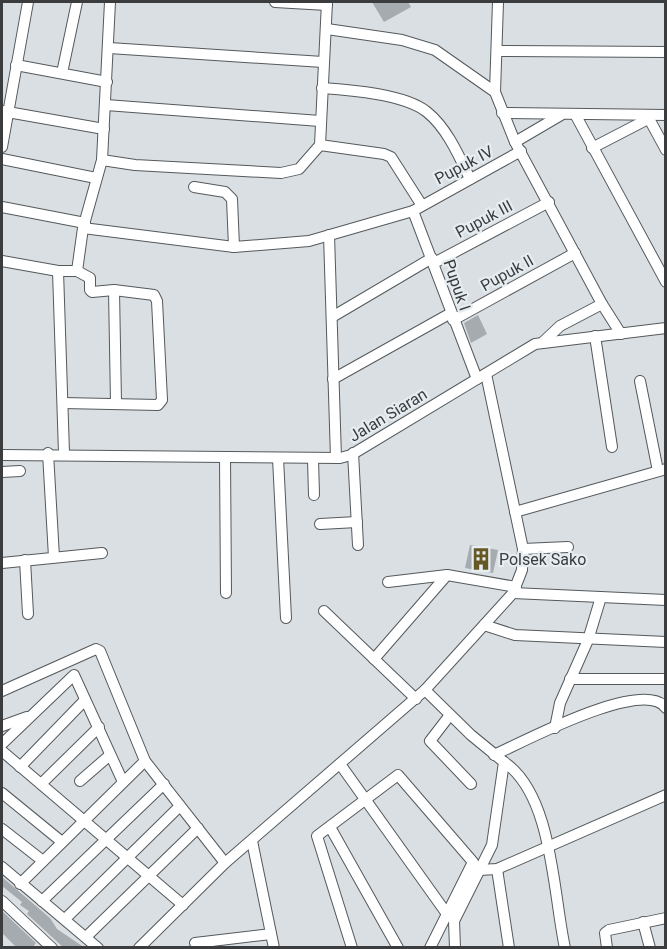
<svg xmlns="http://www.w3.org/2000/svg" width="667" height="949" font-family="Roboto,sans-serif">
<rect width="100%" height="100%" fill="#d9dfe3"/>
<!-- building -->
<g fill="#a5abae">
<path d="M372,2h36l3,5 -27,15z"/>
<path d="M478,315l9,19 -16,9 -7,-20z"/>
<path d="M470,545l28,5 -5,23 -28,-5z"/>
<path d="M2,877l48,41 7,11 28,19h-21l-37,-34 2,-3 -9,-6 2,-3 -20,-16z"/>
<path d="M2,911l34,32 -4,5h-15l-15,-15z"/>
</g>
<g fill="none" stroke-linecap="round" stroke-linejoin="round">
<!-- minor casing -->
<g stroke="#54595c" stroke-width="12">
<g id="minor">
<path d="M275,2l52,3"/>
<path d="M327,29l75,11 33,10 60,42 20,50 87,162 19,30"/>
<path d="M109,48l214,14"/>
<path d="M498,51l168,1"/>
<path d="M16,65l91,17"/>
<path d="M62,73l15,-71"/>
<path d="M322,88c28,2 83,6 105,24 20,16 32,44 43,67"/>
<path d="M495,92l3,-90"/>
<path d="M106,105l214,16"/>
<path d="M2,111l102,18"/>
<path d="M502,113l164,2"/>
<path d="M575,114l91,168"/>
<path d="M647,115l19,35"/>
<path d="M515,142l46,-27"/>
<path d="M320,145l64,9 7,3 30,47"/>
<path d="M2,147l26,-145"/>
<path d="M592,148l56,-29"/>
<path d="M2,159l94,19"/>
<path d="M102,160l33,5 146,8 18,-4 21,-24 7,-143"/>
<path d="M194,187l31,5 7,7 2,48"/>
<path d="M2,207l83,16"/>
<path d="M83,228l151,19 75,-6 104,-30"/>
<path d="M329,235l7,223"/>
<path d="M2,261l56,10h19l6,-43 19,-68 8,-158"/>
<path d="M434,263l115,-61"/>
<path d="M58,271l6,182"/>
<path d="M114,290l2,113"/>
<path d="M332,317l100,-59"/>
<path d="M453,320l122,-67"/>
<path d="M595,336l17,111"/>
<path d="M543,342l17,-16 42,-22"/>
<path d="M333,379l118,-66"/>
<path d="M477,379l-64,-168 108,-60"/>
<path d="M640,381l18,90"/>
<path d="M63,403l95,2 4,-5 -5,-99 -3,-6 -40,-5 -22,2 -2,-2v-12l-13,-7"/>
<path d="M48,453l6,104"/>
<path d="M353,453l5,92"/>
<path d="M2,455l338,3 11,-3 184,-111 131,-16"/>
<path d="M225,457l1,136"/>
<path d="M278,458l8,160"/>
<path d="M313,459l1,36"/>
<path d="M2,472l18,-1"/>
<path d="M515,512l151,-43"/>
<path d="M320,524l37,-2"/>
<path d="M523,549l45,-2"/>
<path d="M25,560l3,54"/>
<path d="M2,563l100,-10"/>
<path d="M388,582l59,-7"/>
<path d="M513,593l153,7"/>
<path d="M324,611l92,88"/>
<path d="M484,625l31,10 151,7"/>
<path d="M374,659l73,-84 69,12"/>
<path d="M570,679h96"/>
<path d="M425,690l46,45 33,27 -12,83 -38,76 1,27"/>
<path d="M2,691l94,-42 4,2 45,110 80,102"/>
<path d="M450,715l-20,26 41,43"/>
<path d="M2,726l25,-9"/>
<path d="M555,728l5,-25 28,-63 13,-43"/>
<path d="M2,744l72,-69 49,107"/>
<path d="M2,751l181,154"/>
<path d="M494,755c29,-13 150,-78 172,-47"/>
<path d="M504,762c49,33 49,132 61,186"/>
<path d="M340,764l107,150"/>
<path d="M20,767l65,-67"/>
<path d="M80,781l30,-26"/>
<path d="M41,784l58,-57"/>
<path d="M2,793l60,49"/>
<path d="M330,827l68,121"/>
<path d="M2,829l41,32"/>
<path d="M252,841l22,107"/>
<path d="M2,867l96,81"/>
<path d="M497,869l12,79"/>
<path d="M479,870l18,-1 169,-74"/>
<path d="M20,884l125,-123"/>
<path d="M2,901l50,47"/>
<path d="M42,901l122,-117"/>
<path d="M65,919l115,-113"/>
<path d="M643,922l7,26"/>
<path d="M86,937l112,-109"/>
<path d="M195,943l76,-9"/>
<path d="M139,948l86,-85 200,-173 88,-97 9,-23 1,-21 -37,-175"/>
<path d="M352,948l-35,-112 81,-61 75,87 -43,86"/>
<path d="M607,948l-2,-15 4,-3 57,-12"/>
</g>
</g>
<!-- minor -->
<use href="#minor" stroke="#fff" stroke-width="10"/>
</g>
<!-- icons -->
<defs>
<g id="building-bare" transform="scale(1.8)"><path d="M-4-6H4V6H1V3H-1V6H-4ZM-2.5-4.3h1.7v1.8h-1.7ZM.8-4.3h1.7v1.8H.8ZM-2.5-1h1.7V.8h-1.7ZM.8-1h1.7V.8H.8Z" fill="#665825" stroke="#e6edf0" stroke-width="2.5" paint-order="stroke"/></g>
</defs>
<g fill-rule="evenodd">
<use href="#building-bare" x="481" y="559"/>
</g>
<g text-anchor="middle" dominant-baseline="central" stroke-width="4.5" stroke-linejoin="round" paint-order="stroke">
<!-- street labels -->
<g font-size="16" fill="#3a3c3d" stroke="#e6edf0">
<text transform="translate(464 165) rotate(-28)">Pupuk IV</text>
<text transform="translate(484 219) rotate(-28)">Pupuk III</text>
<text transform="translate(507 273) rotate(-29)">Pupuk II</text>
<text transform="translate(457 285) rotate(71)">Pupuk I</text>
<text transform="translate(388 415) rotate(-31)">Jalan Siaran</text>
</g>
<!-- poi labels -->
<g font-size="16" fill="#3a3c3d" stroke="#e6edf0" text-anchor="start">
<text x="499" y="559">Polsek Sako</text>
</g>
</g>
<!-- border -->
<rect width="667" height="949" fill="none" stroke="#3a3c3d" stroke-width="6"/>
</svg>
